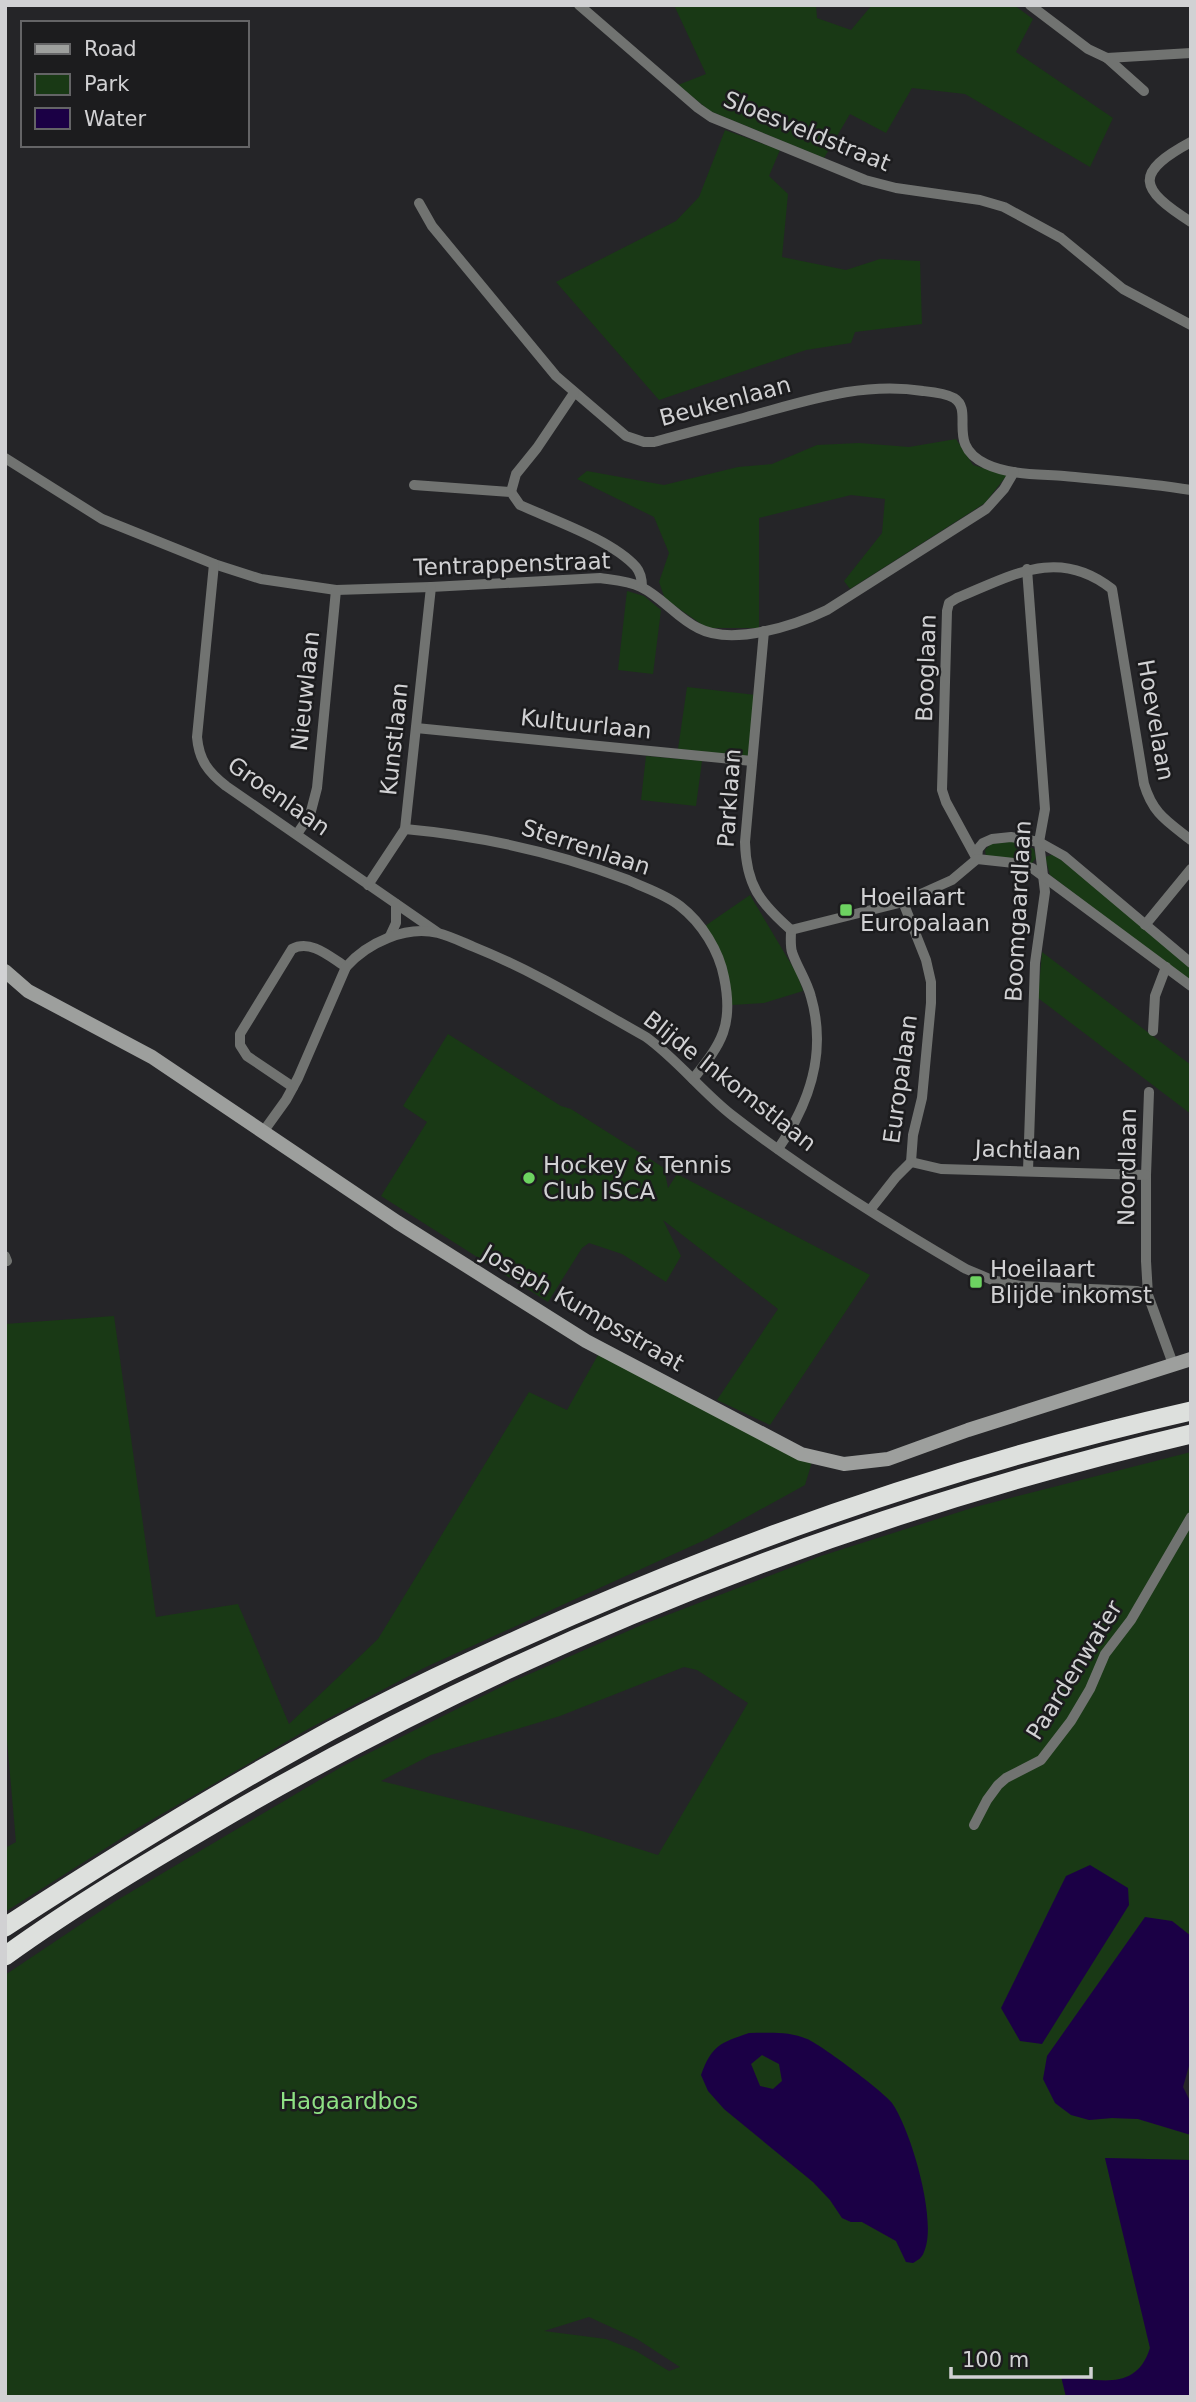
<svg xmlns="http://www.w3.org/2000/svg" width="1196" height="2402" font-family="'DejaVu Sans',sans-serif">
<rect width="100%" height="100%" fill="#252528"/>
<!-- green -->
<g fill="#193915" fill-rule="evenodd">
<path d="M674,5h142l1,13 34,12 21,-25h142l19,14 -17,33 97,66 -23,49 -125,-73 -53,-6 -26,45 -36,-19 -26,44 -114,-47 -32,-26 28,-11z"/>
<path d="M725,130l55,20 -11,26 19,18 -6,63 64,13 34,-11 40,2 2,63 -67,8 -4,11 -45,7 -147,50 -103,-118 120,-61 23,-24z"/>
<path d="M956,439l17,26 34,10 -22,28 -135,86 -6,-8 38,-48 3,-34 -34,-4 -92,23v110h-52l-42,-29 -6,-17 10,-29 -15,-36 -77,-38 10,-8 77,14 74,-18 34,-3 45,-19 42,-2 50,4z"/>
<path d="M627,591l17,5 17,14 -8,64 -35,-4z"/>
<path d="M687,687l69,8 -8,61 -70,-7z"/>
<path d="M646,756l56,5 -6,45 -55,-6z"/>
<path d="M1017,841l17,8 2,9 -4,5 -46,-6 -1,-7 6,-6z"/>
<path d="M1054,854l137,113v15l-141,-107 -5,-18z"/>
<path d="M750,895l47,79 6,17 -39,12 -32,2c-2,-34 -10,-51 -27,-79z"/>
<path d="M1042,952l149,113v49l-153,-116z"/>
<path d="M448,1034l113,72 10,3 93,59 4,20 9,-14 193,101 -100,150 -53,-25 61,-91 -115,-89 18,36 -15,26 -44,-28 -33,-11 -7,5 -34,54 -167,-106 46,-74 -24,-16z"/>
<path d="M114,1316l42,301 82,-13 51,120 89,-85 151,-247 38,18 31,-55 214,107 -7,23 -98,54 -281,128 -118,62 -172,100 -131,83v-64l11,-6 -11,-124v-394z"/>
<path d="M1191,1452v484l-19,-15 -83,199 23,-2 26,1 53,16v25l-86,-2 45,190c-14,45 -52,31 -89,28l5,21h-1061v-422l109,-73 229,-136 166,-83 135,-59 177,-68 154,-49zM684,1667l13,3 51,33 -90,152 -76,-24 -201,-50 50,-26 129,-39zM749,2033l59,6 41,28 42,35 15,160 -10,-21 -34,-19h-11l-9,-4 -12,-18 -17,-18 -89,-73zM589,2317l48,22 43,28 -11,4 -33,-20 -30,-12 -62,-8z"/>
<path d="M762,2055l17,9 3,17 -9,8 -13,-3 -9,-22z"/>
</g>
<!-- water -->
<g fill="#1b0045" fill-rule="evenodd">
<path d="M1090,1865l38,23 1,17 -87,139 -22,-3 -19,-33 65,-132z"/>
<path d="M1145,1917l27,4 19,15v123l-8,28 8,16v32l-53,-16 -26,-1 -23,2 -18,-5 -16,-12 -12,-24 4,-23z"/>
<path d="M749,2033c19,0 40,-2 58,6 13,5 77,53 85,64 19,27 46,119 32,149 -2,6 -6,8 -11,11l-7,-1 -10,-21 -34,-19h-11l-9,-4 -12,-18 -17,-18 -89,-73 -16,-18 -7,-16c11,-30 19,-32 48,-42zM762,2055l17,9 3,17 -9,8 -13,-3 -9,-22z"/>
<path d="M1105,2158l86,2v237h-125l-5,-21c36,3 75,17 89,-28z"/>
</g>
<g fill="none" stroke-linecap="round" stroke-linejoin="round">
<!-- street -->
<g stroke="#717371" stroke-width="10">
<path d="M579,5l119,103 13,9 154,63 31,8 84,12 24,7 57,31 62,51 68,36"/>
<path d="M1030,5l58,44 19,9 84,-5"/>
<path d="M1107,58l37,33"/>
<path d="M1191,142c-58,31 -52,47 0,80"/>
<path d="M419,203l13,23 124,150 70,60 18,6h10c36,-10 72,-19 107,-29 54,-15 106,-31 162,-22 10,1 22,2 31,7 21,13 -9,47 32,66 23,11 53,10 78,12 42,4 85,7 127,14"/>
<path d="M5,458l97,61 112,45 47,15 75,11 95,-3 169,-9c14,2 29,3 41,9 21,10 36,31 57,41 34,18 96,-2 129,-18l159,-101 18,-20 10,-17"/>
<path d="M414,485l97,7 9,13c33,15 92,35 116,62 5,6 6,12 6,20"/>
<path d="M511,492l5,-18 21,-26 37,-55"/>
<path d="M214,564l-17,173c2,23 11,35 29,49l211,146"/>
<path d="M1027,569l18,240 -6,33 6,50 -10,71 -7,208"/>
<path d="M764,631l-19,211c1,43 15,61 46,88 0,7 -1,15 1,22 5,15 15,29 19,45 16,56 -1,106 -33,152"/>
<path d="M416,728l336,33"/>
<path d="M405,829c77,7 150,23 223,51 17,8 37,14 52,26 22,17 39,45 44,71 10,48 -2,66 -31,102"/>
<path d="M297,834l13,-19 7,-27 19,-198"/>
<path d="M977,859l-31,-57 -4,-12 5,-179 2,-8 8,-5c54,-22 101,-52 155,-9l32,195c9,30 23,37 47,56"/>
<path d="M977,859l1,-10 5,-6 9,-4 19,-2 28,5 25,14 127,107"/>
<path d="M977,859l37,4 18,5 159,118"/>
<path d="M368,885l37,-56 26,-242"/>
<path d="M1145,925l46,-56"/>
<path d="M791,930l112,-28 49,-22 25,-21"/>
<path d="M390,936l6,-13v-19"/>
<path d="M1153,1031l2,-35 11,-29"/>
<path d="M293,1087l-46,-31 -7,-11v-11l52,-85c19,-10 38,8 54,18"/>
<path d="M1149,1092l-3,83v86l2,34 25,69"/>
<path d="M263,1132l23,-32 12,-22 48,-111c21,-24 60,-42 92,-34 12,3 24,9 36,14 60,24 115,58 172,90 32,23 56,55 87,79 72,56 154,107 233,153l26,11 28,6 117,5 11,4"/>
<path d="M911,1162l30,7 205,6"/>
<path d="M870,1210l26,-33 15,-15 2,-27 9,-37 9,-95v-21l-5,-22 -23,-58"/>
<path d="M5,1256l2,5"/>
<path d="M974,1825l13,-25 11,-15 8,-7 35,-18 30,-39 19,-32 15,-35 26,-34 60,-103"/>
</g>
<!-- secondary -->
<path stroke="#9d9f9d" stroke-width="14" d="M5,971l23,20 124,66 245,165 189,119 215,113 43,10 44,-5 80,-29 223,-71"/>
<!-- highway -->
<g stroke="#dde0dd" stroke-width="19">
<path d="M5,1927c97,-63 195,-124 296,-180 87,-49 179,-91 270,-131 200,-87 407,-157 620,-205"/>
<path d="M5,1956c72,-52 150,-98 227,-143 299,-173 623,-300 959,-379"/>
</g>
</g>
<!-- markers -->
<g fill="#6dd361" stroke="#1c1c1e" stroke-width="2.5">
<rect x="839" y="903" width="14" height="14" rx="3.5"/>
<circle cx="529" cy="1178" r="7"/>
<rect x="969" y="1275" width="14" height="14" rx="3.5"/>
</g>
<g text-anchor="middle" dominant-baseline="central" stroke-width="5" stroke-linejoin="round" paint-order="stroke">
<!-- street labels -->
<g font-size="23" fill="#d1d1d3" stroke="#1c1c1e">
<text transform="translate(807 131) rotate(22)">Sloesveldstraat</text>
<text transform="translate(725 401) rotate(-15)">Beukenlaan</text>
<text transform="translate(512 564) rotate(-2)">Tentrappenstraat</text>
<text transform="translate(926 668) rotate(-88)">Booglaan</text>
<text transform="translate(305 691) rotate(-84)">Nieuwlaan</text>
<text transform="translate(1156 720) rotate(80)">Hoevelaan</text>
<text transform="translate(586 724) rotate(6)">Kultuurlaan</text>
<text transform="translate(394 739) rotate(-84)">Kunstlaan</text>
<text transform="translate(279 796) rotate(35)">Groenlaan</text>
<text transform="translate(729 798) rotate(-86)">Parklaan</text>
<text transform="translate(586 847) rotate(18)">Sterrenlaan</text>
<text transform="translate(1018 911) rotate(-87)">Boomgaardlaan</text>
<text transform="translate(900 1079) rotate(-82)">Europalaan</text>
<text transform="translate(730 1081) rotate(38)">Blijde Inkomstlaan</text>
<text transform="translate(1028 1150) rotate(2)">Jachtlaan</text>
<text transform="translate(1127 1167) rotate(-89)">Noordlaan</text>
<text transform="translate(583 1308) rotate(30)">Joseph Kumpsstraat</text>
<text transform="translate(1074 1670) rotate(-58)">Paardenwater</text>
</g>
<!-- poi labels -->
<g font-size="23" fill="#d1d1d3" stroke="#1c1c1e" text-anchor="start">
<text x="860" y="897">Hoeilaart<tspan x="860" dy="26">Europalaan</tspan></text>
<text x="543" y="1165">Hockey &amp; Tennis<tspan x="543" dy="26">Club ISCA</tspan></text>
<text x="990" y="1269">Hoeilaart<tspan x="990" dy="26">Blijde inkomst</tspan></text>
</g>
<!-- park labels -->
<g font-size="23" fill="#8ee084" stroke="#1c1c1e">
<text x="349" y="2101">Hagaardbos</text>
</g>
</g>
<!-- border -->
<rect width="1196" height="2402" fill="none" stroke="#d1d1d3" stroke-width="14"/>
<!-- legend -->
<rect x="21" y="21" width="228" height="126" fill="#1c1c1e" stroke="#646466" stroke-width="2"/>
<rect x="35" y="44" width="35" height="10" fill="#9d9f9d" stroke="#646466" stroke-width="2"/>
<text x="84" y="56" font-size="21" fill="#d1d1d3">Road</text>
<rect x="35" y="74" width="35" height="21" fill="#193915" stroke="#646466" stroke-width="2"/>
<text x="84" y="91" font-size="21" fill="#d1d1d3">Park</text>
<rect x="35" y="108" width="35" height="21" fill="#1b0045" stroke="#646466" stroke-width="2"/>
<text x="84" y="126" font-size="21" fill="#d1d1d3">Water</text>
<!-- scale -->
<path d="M951 2367v10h140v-10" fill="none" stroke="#d1d1d3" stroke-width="3.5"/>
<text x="962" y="2367" font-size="21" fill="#d1d1d3" stroke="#1c1c1e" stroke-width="5" paint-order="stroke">100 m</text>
</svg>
